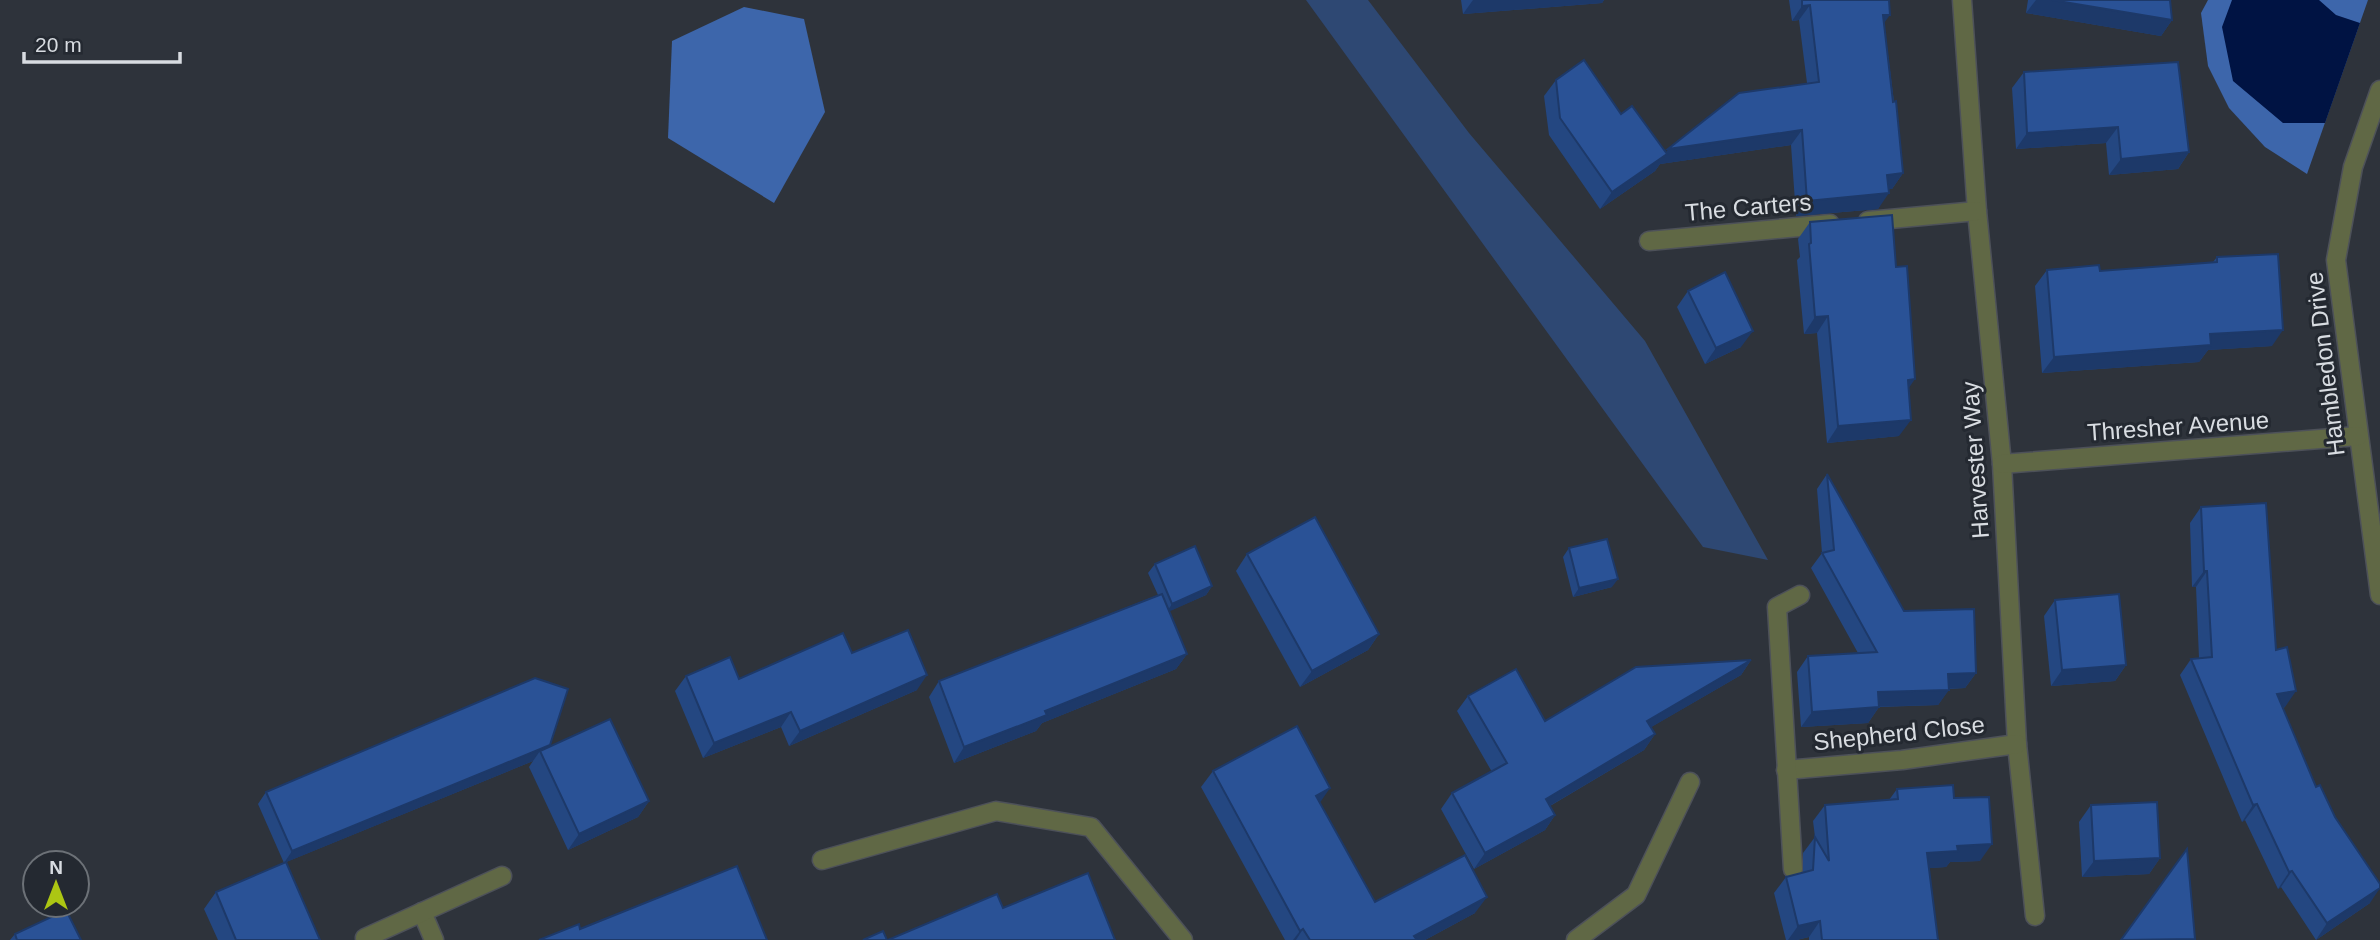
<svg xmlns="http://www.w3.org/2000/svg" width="2380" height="940" font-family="Arial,sans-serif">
<rect width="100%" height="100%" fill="#2e333b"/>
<!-- green -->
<path fill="#2e4873" d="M1306,0h62l101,133 176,208 123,219 -65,-13z"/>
<!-- forest -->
<g fill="#3d66ab">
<path d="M2208,0h160l-61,174 -42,-27 -36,-39 -21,-42 -7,-53z"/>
<path d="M744,7l60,12 21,93 -51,91 -106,-65 4,-97z"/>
</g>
<!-- water -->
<path fill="#001343" d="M2232,0h87l17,15 24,8 -35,100h-42l-50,-42 -11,-54z"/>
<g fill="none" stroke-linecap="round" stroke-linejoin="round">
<!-- street casing -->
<g stroke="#4d5159" stroke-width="21">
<g id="street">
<path d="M1962,0l15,211 25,253 15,280 18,172"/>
<path d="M2380,90l-27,77 -17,93 44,335"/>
<path d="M1868,221l109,-10"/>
<path d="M1649,241l181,-17"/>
<path d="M2002,464l356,-28"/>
<path d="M1786,770l116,-10 115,-16"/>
<path d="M822,860l174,-49 95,16 92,113"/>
<path d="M1793,869l-16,-262 23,-12"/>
<path d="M422,912l12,28"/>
<path d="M365,938l137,-62"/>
<path d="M1576,940l60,-45 54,-113"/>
</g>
</g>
<!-- street -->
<use href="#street" stroke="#606845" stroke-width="18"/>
</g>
<!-- wall -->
<g fill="#244781">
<path d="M1461,0h143l-2,3 -139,11z"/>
<path d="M1789,0h100l-5,23 19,150 -11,16h-3l-11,20 -82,7 -5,-71 -131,19 -5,7 -55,38 -51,-74 -5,-39 12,-16 65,34 45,39 141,-70 -8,-63 -7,1z"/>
<path d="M2028,0h142l2,20 -11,16 -135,-23z"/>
<path d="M2024,72l165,80 -11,17 -69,6 -3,-32 -90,6 -4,-61z"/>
<path d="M1810,222l86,45 3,169 -72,7 -10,-110 -13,1 -7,-74 3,-3 -2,-18z"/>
<path d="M2217,257l55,89 -64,4 -9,12 -157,11 -7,-87 12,-16 53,1 113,-9z"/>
<path d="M1688,291l53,56 -36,17 -28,-57z"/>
<path d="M1827,474l77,137 72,62 -11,15 -16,1 -11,16 -59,2 -11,16 -67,4 -4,-55 11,-16 50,-3 -47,-85 11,-15 -5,-64z"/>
<path d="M2201,507l75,143 9,57 -2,1 33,79 54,116 -54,37 -35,-53 -3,2 -33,-69 -3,2 -62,-147 11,-16 8,-1 -3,-71h-4l-2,-64z"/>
<path d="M1569,548l43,39 -39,10 -10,-40z"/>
<path d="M1247,554l132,80 -11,16 -68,37 -64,-116z"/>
<path d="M1155,564l57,22 -6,9 -37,16 18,43 -11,15 -134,54 -6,8 -82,32 -25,-66 10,-16 219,-86 -10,-22z"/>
<path d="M2055,600l71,65 -11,16 -64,5 -7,-70z"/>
<path d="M852,653l65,37 -128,56 -8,-19 -78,31 -28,-67 11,-15 53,3z"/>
<path d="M1751,660l-10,15 -90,52 4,7 -11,16 -94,56 5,9 -10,15 -71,39 -33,-60 11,-16 40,-21 -35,-61 11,-15 77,25z"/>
<path d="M550,746l99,55 -11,16 -70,33 -39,-83 4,-6 -247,101 34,78h-102l-14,-31 12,-17 68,-29 -26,-59 8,-12z"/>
<path d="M1213,771l107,32 55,99 100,11 -50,27h-140l-84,-153z"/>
<path d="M1897,789l57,9 26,63 -30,1 -4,5 -17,1 9,72h-129v-3l-12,3h-11l-12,-47 12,-16 17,-4v-20l12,-16 -2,-16 12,-16 64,-5z"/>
<path d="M2091,805l69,53 -11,16 -67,3 -3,-55z"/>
<path d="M15,934l66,6h-71z"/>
</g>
<!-- shaded-wall -->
<g fill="#1d3969">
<path d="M1473,0h131l-2,3 -139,11z"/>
<path d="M2036,0h16l120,20 -11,16 -135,-23z"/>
<path d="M1810,5l-11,15 -7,1 10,-15z"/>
<path d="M1883,15h7l-11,15z"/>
<path d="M2118,127l-12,16 -90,6 11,-16z"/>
<path d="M1802,130l-11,15 -131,19 -5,7 -55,38 12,-17 51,-35 5,-8z"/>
<path d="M2189,152l-11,17 -69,6 12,-16z"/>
<path d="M1903,173l-11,16 -15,1 10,-15z"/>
<path d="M1889,193l-11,16 -82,7 11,-15z"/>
<path d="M1828,316l-11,17 -13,1 11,-17z"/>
<path d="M2283,330l-11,16 -64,4 -9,12 -157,11 12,-16 156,-23z"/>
<path d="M1753,331l-12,16 -36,17 11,-16z"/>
<path d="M1915,379l-11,16 4,-15z"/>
<path d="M1911,420l-12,16 -72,7 11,-17z"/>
<path d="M2204,571h3l-11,16h-4z"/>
<path d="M1618,579l-6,8 -39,10 6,-9z"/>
<path d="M1212,586l-6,9 -40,18 6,-9z"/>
<path d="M1379,634l-11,16 -68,37 12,-16z"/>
<path d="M1187,654l-11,15 -134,54 -6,8 -82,32 10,-16 81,-36z"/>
<path d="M1751,660l-10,15 -105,61 11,-15z"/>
<path d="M2126,665l-11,16 -64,5 11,-16z"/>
<path d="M1976,673l-11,15 -28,1 11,-15z"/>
<path d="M927,675l-10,15 -128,56 11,-15z"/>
<path d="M1949,690l-11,15 -71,2 11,-15z"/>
<path d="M2296,691l-11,16 -19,4 11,-17z"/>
<path d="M1879,707l-11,16 -67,4 11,-15z"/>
<path d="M791,712l-10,15 -78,31 11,-15z"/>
<path d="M1655,734l-11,16 -108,64 10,-15z"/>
<path d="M550,745l-10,6 -7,10 -249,102 8,-12z"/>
<path d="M1330,788l-11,16 -3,-8z"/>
<path d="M649,801l-11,16 -70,33 11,-16z"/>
<path d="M2257,804l-12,16 -3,2 11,-17z"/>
<path d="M1555,815l-10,15 -71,39 11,-16z"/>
<path d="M1992,844l-12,17 -30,1 -4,5 -30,2 11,-16 30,-7z"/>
<path d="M2160,858l-11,16 -67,3 12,-16z"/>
<path d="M2292,871l-11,16 -3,2 11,-17z"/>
<path d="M2380,888l-10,15 -54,37 11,-17z"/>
<path d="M1487,897l-12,16 -50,27h-14l3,-4z"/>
<path d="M1820,921l-11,16 -12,3h-9l10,-14z"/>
<path d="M1303,929l-7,11h-3l7,-9z"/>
</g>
<!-- building -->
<g fill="#2a5296" stroke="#1d3969" stroke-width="2">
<path d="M1802,0h87l1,15h-7l10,87 3,-1 7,72 -16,2 2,18 -82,8 -5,-71 -134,19 71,-56 80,-11 -9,-77 -8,1z"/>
<path d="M2052,0h118l2,20z"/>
<path d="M1584,60l37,54 11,-8 35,48 -55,38 -52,-74 -4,-38z"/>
<path d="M2178,62l11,90 -68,7 -3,-32 -91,6 -3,-61z"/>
<path d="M1892,215l4,52 11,-1 8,113 -7,1 3,40 -73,6 -10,-110 -13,1 -6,-73 2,-1 -1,-21z"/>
<path d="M2278,254l5,76 -73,4 1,11 -157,12 -7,-87 52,-5 1,6 117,-9v-5z"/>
<path d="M1725,272l28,59 -37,17 -28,-57z"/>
<path d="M1827,474l77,137 70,-2 2,64 -28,1 1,16 -71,2 1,15 -67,5 -4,-56 69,-4 -55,-99 12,-3z"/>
<path d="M2266,503l10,147 11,-3 9,44 -19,3 39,93 4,-2 15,32 45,67v4l-53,35 -35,-52 -3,1 -32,-68 -4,1 -62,-146 21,-2 -5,-86h-3l-3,-64z"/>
<path d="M1315,517l64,117 -67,37 -65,-117z"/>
<path d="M1607,539l11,40 -39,9 -10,-40z"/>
<path d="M1195,546l17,40 -40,18 -17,-40z"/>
<path d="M1162,594l25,60 -142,57 2,4 -83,32 -25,-66z"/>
<path d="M2119,594l7,71 -64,5 -7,-70z"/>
<path d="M908,630l19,45 -127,56 -9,-19 -77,31 -28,-67 44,-19 9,22 104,-46 9,20z"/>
<path d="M1751,660l-104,61 8,13 -109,65 9,16 -70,38 -33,-60 55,-30 -39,-67 48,-27 29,52 91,-54z"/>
<path d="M535,678l33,11 -18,56 -258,106 -26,-59z"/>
<path d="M610,719l39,82 -70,33 -39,-83z"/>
<path d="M1297,726l33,62 -14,8 59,106 90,-47 22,42 -73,39 3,4h-107l-7,-11 -3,2 -87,-160z"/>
<path d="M1953,785l1,13 35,-1 3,47 -35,2 1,5 -31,2 11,87h-116l-2,-19 -22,5 -12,-49 27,-7 2,-33 14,24 -4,-56 73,-6 -1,-10z"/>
<path d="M2157,802l3,56 -66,3 -3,-56z"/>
<path d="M2187,849l8,90 -74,1z"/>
<path d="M286,862l34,78h-84l-20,-48z"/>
<path d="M737,866l30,74h-228l40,-16 1,5z"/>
<path d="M1088,873l27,67h-227l109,-46 6,14z"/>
<path d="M66,910l15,30h-64l-2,-6z"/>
<path d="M883,931l4,9h-24z"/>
</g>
<g text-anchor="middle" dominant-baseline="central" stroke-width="6" stroke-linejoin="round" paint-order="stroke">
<!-- street labels -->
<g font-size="24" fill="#d8dce1" stroke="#242931">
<text transform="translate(1748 207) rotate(-5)">The Carters</text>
<text transform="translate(2325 364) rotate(-97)">Hambledon Drive</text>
<text transform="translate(2178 426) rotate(-4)">Thresher Avenue</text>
<text transform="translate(1975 460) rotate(-94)">Harvester Way</text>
<text transform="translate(1899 733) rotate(-6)">Shepherd Close</text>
</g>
</g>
<!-- north arrow -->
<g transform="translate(56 884)"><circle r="33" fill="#242931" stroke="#6c7177" stroke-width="2"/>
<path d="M0-5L12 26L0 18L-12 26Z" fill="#acc613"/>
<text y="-10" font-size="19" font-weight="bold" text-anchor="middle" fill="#d8dce1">N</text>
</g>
<!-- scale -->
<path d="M24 52v10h156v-10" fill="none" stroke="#d8dce1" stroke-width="3.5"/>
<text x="35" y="52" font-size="21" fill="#d8dce1" stroke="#242931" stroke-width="5" paint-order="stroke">20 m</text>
</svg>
